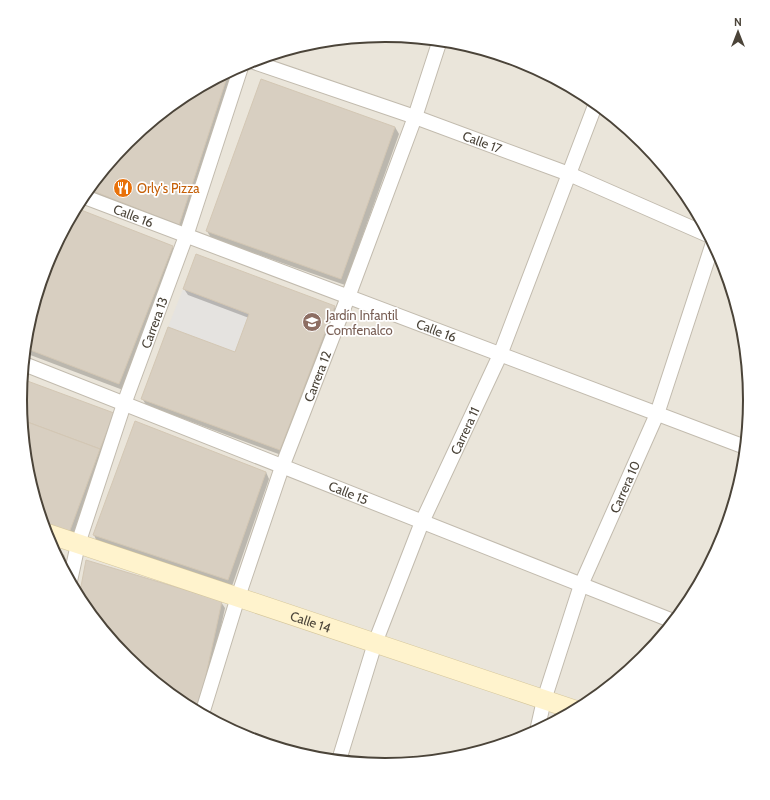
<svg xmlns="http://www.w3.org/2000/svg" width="770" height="800" font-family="Cabin,sans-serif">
<rect width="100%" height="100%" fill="#f6f3ec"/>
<!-- residential -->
<circle fill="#eae5da" cx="385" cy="400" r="364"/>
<!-- parking -->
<path fill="#e5e3e0" d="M183,289l66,25 -14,38 -67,-25z"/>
<!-- shadow -->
<g fill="#0003">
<path d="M232,70l2,4 -52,157 -97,-38 42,-51 55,-46z"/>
<path d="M395,127l4,7 -54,151 -134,-47 -4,-7z"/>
<path d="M75,209l97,37 4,7 -53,137 -98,-37 2,-24 21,-69z"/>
<path d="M184,289l150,18 4,6 -54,143 -138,-51 -4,-7 93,-44 14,-36 -61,-23z"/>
<path d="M22,380l95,41 -41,125 -30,-11 -19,-64 -7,-71z"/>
<path d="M266,472l3,7 -37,107 -135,-44 -3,-7z"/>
<path d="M55,552l9,3 3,7 -2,10z"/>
<path d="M87,561l134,41 4,6 -23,106 -20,-11 -55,-45 -46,-55 -2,-4z"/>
</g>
<!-- building -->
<g fill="#d8cfc1" stroke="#d3c7b4">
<path d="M229,71l-50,154 -91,-36 39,-47 55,-46z"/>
<path d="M261,79l134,48 -54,152 -135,-48z"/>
<path d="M76,208l97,38 -54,138 -94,-36 2,-19 21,-69z"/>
<path d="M196,254l139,52 -55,144 -139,-51 27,-72 67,25 14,-38 -66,-25z"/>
<path d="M22,379l92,34 -14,36 -78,-29 -2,-20z"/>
<path d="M22,420l78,29 -31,84 -26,-10 -16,-52z"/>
<path d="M135,421l131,51 -38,108 -135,-45z"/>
<path d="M54,551l10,4 -2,11z"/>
<path d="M86,560l136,41 -24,111 -16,-9 -55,-45 -46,-55 -2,-6z"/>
</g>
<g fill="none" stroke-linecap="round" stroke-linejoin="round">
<!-- street casing -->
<g stroke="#c2bbae" stroke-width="16">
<g id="street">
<path id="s1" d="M251,61l164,56 154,57 139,61"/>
<path id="s2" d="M82,196l663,251"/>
<path id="s3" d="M24,364l649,257"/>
<path id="s4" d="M70,581l8,-37 46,-140 62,-168 56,-172"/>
<path id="s5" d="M202,714l36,-117 44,-130 66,-170 67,-180 25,-77"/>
<path id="s6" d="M537,731l7,-31 37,-115 76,-171 56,-171"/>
<path id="s7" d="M339,760l36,-117 47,-121 78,-167 96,-252"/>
</g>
</g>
<!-- secondary casing -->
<g stroke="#d6c79b" stroke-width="20">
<g id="secondary">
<path id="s8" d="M46,533l529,177"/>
</g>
</g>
<!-- street -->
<use href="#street" stroke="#fff" stroke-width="14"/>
<!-- secondary -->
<use href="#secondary" stroke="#fff3cd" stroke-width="19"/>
</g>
<!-- icons -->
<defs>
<g id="restaurant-disc" transform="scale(1)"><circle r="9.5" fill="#e8710a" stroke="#fff"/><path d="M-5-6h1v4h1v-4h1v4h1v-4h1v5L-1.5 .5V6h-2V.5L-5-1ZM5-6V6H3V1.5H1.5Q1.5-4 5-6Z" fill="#fff"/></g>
<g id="school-disc" transform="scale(1)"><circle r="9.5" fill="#8d6e63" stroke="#fff"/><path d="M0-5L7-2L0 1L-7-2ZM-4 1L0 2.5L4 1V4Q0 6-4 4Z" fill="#fff"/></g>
</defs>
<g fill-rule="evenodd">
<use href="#restaurant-disc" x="123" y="188"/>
<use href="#school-disc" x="312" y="322"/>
</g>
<g text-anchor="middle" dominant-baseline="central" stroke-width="3.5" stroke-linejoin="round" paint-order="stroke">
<!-- street labels -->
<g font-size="13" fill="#4b4439" stroke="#fff">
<text stroke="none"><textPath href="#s1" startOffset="245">Calle 17</textPath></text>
<text stroke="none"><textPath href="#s2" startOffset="55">Calle 16</textPath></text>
<text stroke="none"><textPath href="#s4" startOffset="272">Carrera 13</textPath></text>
<text stroke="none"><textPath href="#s2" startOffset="379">Calle 16</textPath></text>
<text stroke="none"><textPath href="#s5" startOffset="357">Carrera 12</textPath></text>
<text stroke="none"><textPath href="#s7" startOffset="353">Carrera 11</textPath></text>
<text stroke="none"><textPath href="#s6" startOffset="260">Carrera 10</textPath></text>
<text stroke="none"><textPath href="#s3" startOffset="349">Calle 15</textPath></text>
<text stroke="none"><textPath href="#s8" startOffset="279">Calle 14</textPath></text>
</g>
<!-- food labels -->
<g font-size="13" fill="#c56008" stroke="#fff" text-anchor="start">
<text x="137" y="188">Orly's Pizza</text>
</g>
<!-- education labels -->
<g font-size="13" fill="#785e54" stroke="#fff" text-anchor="start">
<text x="326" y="315">Jardín Infantil<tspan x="326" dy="15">Comfenalco</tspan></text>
</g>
</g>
<!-- crop -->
<path d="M0 0H770V800H0ZM27 400a358 358 0 1 1 716 0a358 358 0 1 1-716 0Z" fill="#fff" fill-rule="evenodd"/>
<path fill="none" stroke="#4b4439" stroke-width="2" d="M27 400a358 358 0 1 1 716 0a358 358 0 1 1-716 0Z"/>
<!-- north arrow -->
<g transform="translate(738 32)" stroke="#ffffff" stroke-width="3" paint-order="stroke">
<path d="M0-3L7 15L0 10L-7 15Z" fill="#4b4439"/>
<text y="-6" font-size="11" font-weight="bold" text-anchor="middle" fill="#4b4439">N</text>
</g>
</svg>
